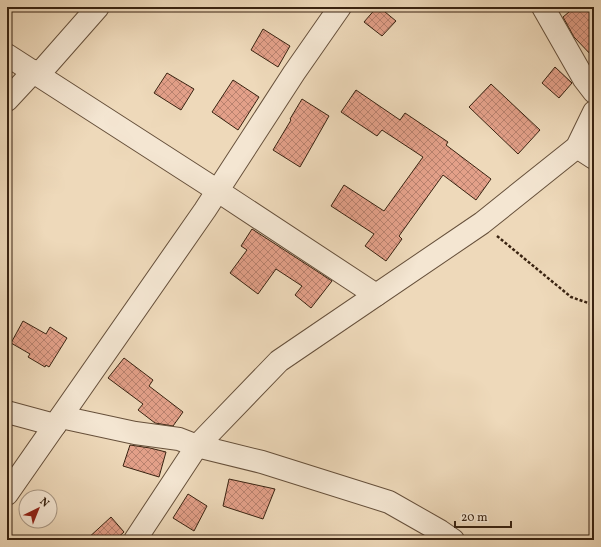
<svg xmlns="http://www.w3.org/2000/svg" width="601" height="547" font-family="Vollkorn,serif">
<defs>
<pattern id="building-cross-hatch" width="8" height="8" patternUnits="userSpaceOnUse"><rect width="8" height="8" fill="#e3a089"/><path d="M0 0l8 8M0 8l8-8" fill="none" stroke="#b9826f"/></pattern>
</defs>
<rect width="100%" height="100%" fill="#eed9ba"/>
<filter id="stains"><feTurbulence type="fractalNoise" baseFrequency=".005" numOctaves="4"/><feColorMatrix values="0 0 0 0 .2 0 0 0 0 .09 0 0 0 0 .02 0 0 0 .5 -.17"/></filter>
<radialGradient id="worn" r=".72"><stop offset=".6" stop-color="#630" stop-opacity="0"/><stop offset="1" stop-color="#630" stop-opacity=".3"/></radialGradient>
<!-- building -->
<g fill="url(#building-cross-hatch)" stroke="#392311">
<path d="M377,7h2l17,14 -14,15 -18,-14z"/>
<path d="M575,7h11l8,9v42l-20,-21 -11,-20z"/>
<path d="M263,29l27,17 -12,21 -27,-17z"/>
<path d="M555,67l17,16 -13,15 -17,-15z"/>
<path d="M167,73l27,16 -13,21 -27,-17z"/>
<path d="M233,80l26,17 -21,33 -26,-18z"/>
<path d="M491,84l49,46 -22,24 -49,-47z"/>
<path d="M356,90l44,30 5,-7 43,29 -2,3 45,34 -15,21 -33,-25 -44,61 3,3 -16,22 -21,-15 9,-12 -43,-28 13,-21 40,26 39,-54 -41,-27 -5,6 -36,-24z"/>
<path d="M302,99l27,17 -29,51 -27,-17 18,-30 -1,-1z"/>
<path d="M252,229l80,52 -21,27 -16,-13 7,-9 -26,-17 -18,25 -28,-21 17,-23 -6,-4z"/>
<path d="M23,321l23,13 4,-7 17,11 -18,29 -3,-2 -1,2 -17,-10 2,-3 -19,-11z"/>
<path d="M124,358l29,22 -4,6 34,26 -10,14 -18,-3 -17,-13 5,-6 -35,-26z"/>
<path d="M130,445l20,3 16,4 -7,25 -36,-11z"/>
<path d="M229,479l46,10 -12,30 -40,-13z"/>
<path d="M188,494l19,12 -13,25 -21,-13z"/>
<path d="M111,517l13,15 -9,8h-29z"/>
</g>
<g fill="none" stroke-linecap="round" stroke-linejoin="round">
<!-- minor casing -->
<g stroke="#66503b" stroke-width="24">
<g id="minor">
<path d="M543,7l41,72 10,13"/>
<path d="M7,55l211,136 158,104"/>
<path d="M39,74l59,-67"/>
<path d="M7,100l27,-29"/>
<path d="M577,147l17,11"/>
<path d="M7,412l48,13"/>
<path d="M61,417l74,16 44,6 18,7 65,16 127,40 51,29 13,9"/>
<path d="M7,494l198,-284 89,-137 46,-66"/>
<path d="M135,540l62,-94 82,-85 203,-138 95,-76 17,-35"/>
</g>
</g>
<!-- path -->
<path stroke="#392311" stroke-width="2.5" stroke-dasharray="3 2" stroke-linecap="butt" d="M497,236l74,61 23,8"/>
<!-- minor -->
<use href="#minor" stroke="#f4e6d2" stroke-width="22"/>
</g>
<!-- margin -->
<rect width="601" height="547" fill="none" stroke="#eed9ba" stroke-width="24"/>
<rect x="8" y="8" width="585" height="531" fill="none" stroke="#392311" stroke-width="2"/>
<rect x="12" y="12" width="577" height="523" fill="none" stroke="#392311"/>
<!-- north arrow -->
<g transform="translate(38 509) rotate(43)"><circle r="19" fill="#f4e6d2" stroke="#a99885"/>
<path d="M0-3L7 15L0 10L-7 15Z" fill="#8f2418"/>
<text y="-6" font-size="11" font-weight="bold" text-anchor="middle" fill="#392311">N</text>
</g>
<!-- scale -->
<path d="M455 521v6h56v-6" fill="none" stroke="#392311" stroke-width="2"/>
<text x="461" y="521" font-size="12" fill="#392311" stroke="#f4e6d2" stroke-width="3" paint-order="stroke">20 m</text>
<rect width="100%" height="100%" filter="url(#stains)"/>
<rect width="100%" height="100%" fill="url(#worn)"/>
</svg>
